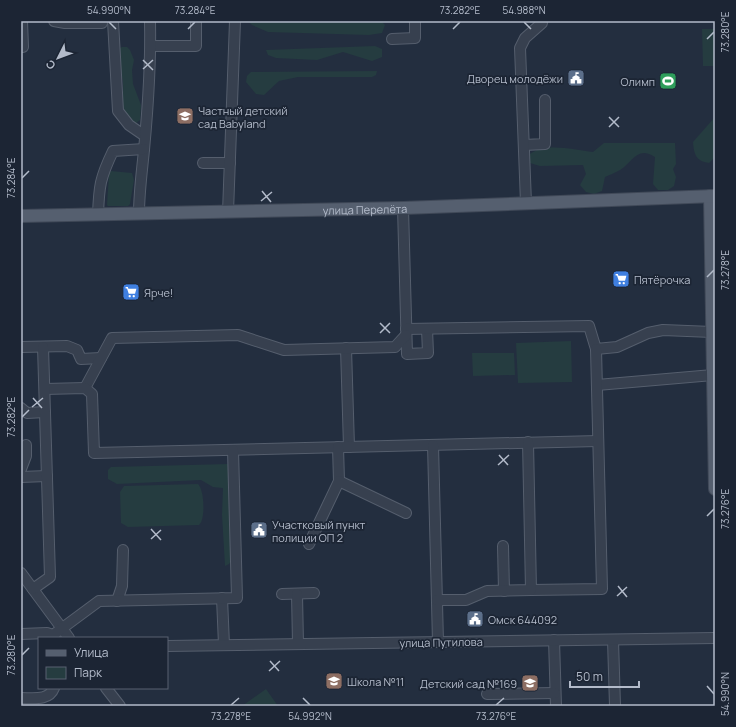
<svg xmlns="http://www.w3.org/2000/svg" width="736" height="727" font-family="Manrope,sans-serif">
<rect width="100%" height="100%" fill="#232e3f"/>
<!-- green -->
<g fill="#253c40">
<path d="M248,21h133l4,4 -3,8 -13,2 -101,-3 -16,-7z"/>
<path d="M702,29h13v37h-12z"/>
<path d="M375,46l7,3v8l-10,4 -29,-9 -26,8 -41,-2 -8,-3 -2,-5z"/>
<path d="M122,47h5l3,3 4,10 -2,10 1,14 8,21 -1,15 -4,3 -5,1c-14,-16 -5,-30 -9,-47 -2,-12 -6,-15 -4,-28z"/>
<path d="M377,71l-1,4 -4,2h-74l-19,4 -15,14 -8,-1 -10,-12 1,-6 4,-4z"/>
<path d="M715,117v40l-6,6c-13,-2 -15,-8 -16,-21z"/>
<path d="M604,143h71l1,21 -3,5 3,8 -2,9 -6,4h-10l-5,-6 2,-27c-18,-12 -23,6 -35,13 -5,3 -11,5 -15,7l-3,14 -8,3 -8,-2 -6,-7 6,-11 -3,-9 -43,1 -10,-3v-9c16,-12 44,-4 63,-2z"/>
<path d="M111,171l21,2 2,7 -4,24 -2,2h-20l-1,-1 2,-31z"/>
<path d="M571,341l1,41 -54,1 -2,-40z"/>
<path d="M472,353h42l1,22 -42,1z"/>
<path d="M229,464l3,95 -3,5 -4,2 -3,-51 1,-27 -10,-1 -12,-7 -84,4 -9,-5v-9l3,-3z"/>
<path d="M198,484c6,5 8,35 1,41l-71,2 -7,-4 -1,-31 4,-6z"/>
<path d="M266,689l12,17h-36z"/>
</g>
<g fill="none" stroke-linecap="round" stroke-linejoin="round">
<!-- minor casing -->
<g stroke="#555e6d" stroke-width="12">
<g id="minor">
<path d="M54,21l11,2h37"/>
<path d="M113,21l5,90 11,14 16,11"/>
<path d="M392,39l23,-1v-17"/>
<path d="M151,46h45v-25"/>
<path d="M21,47h2l-1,-26"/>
<path d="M524,145l21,-1v-44"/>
<path d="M203,163h27"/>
<path d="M526,203l-6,-155 5,-10 17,-15"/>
<path d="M403,208l4,146 21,-1 -1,-24"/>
<path d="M228,212l7,-191"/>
<path d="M139,214c0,-22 3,-43 5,-64 4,-43 7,-86 6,-129"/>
<path d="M98,215c1,-29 2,-37 15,-64l31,-2"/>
<path d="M406,329l183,-3 7,23 21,-2 31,-14 15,-3 49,2"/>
<path d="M21,347l46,-1 10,4 4,9 20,-1"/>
<path d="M346,348l3,99"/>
<path d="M597,385l116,-10"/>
<path d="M85,388l27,-50 126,-3 46,15 111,-3 11,-12"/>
<path d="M45,389l40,-1 7,6 2,59 504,-12"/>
<path d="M21,408l6,5 18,-1"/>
<path d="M433,445l5,197"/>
<path d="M338,447l1,34"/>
<path d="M21,469l5,-13v-11"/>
<path d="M21,477l26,-1"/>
<path d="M309,544l30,-63 67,32"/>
<path d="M503,546l1,45"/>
<path d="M21,573l48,65"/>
<path d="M33,589l17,-12 -7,-230"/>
<path d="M531,590l71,-1 -6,-240"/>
<path d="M282,594l32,-1"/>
<path d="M297,594l1,50"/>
<path d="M222,598l2,47"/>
<path d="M437,600h29l21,-9 44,-1 -3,-148"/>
<path d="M117,601l5,-15 1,-36"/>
<path d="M21,634l26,-1 6,2 46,-34 138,-3 -4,-148"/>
<path d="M554,640l2,66"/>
<path d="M613,640l2,66"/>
<path d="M167,646l548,-8"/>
<path d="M106,688l14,18"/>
<path d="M487,694l68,-1"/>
<path d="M21,698c12,0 28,3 33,-10"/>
</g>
</g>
<!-- major casing -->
<g stroke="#404958" stroke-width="14">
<g id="major">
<path d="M710,196l5,293"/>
<path id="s1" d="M21,216l382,-8 312,-12"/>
</g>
</g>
<!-- minor -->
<use href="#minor" stroke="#37404f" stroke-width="10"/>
<!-- major -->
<use href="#major" stroke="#555f6f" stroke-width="12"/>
</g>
<!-- ticks -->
<path fill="none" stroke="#b3bbca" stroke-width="1.5" d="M109,22l7,7M524,22l7,7M188,29l7,-7M453,29l7,-7M707,39l7,-7M143,60l10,10M143,69l10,-9M609,117l10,10M609,127l10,-10M22,178l7,-7M262,191l9,11M261,201l11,-9M707,277l7,-7M380,323l10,10M380,333l10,-10M33,398l9,10M32,407l11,-9M22,417l7,-7M499,455l9,10M498,465l11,-10M707,516l7,-7M151,529l10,11M151,539l10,-9M618,586l9,11M617,596l10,-9M22,655l7,-7M270,661l9,10M269,671l11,-10M707,686l7,8M303,698l7,7M231,705l8,-7M496,705l8,-7"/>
<!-- icons -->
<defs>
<g id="civic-square" transform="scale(0.9)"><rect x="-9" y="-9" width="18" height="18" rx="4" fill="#5c6f8a" stroke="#1c2534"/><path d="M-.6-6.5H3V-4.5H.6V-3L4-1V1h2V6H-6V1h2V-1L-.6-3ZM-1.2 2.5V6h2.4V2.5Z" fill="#fff"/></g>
<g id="stadium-square" transform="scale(0.9)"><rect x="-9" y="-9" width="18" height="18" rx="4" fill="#2e9e5b" stroke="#1c2534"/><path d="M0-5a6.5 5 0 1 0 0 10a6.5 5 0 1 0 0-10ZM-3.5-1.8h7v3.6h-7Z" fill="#fff"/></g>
<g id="school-square" transform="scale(0.9)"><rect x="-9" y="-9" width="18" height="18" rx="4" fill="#8d6e63" stroke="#1c2534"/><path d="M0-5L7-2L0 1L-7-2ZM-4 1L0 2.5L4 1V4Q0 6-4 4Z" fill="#fff"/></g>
<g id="supermarket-square" transform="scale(0.9)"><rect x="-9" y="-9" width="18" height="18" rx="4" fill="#3f7fe0" stroke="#1c2534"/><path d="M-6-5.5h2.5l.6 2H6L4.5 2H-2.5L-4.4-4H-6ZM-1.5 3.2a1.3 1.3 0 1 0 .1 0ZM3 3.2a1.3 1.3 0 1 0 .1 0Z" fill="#fff"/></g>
</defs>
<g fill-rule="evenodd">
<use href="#civic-square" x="576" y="78"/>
<use href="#stadium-square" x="668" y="81"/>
<use href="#school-square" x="185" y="116"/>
<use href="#supermarket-square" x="621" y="279"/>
<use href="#supermarket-square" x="131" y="292"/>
<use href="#civic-square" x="259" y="530"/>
<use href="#civic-square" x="475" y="619"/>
<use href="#school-square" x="334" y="681"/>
<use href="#school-square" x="530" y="683"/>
</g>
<g text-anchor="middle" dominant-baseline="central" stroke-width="3.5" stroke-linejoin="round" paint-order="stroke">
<!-- poi labels -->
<g font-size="11" fill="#b3bbca" stroke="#1c2534" text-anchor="start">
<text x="563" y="78" text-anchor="end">Дворец молодёжи</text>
<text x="655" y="81" text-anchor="end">Олимп</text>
<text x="198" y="110">Частный детский<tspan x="198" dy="13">сад Babyland</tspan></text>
<text x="634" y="279">Пятёрочка</text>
<text x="144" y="292">Ярче!</text>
<text x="272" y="524">Участковый пункт<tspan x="272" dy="13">полиции ОП 2</tspan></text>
<text x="488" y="619">Омск 644092</text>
<text x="347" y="681">Школа №11</text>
<text x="517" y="683" text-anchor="end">Детский сад №169</text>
</g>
<!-- street labels -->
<g font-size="11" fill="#b3bbca" stroke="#1c2534">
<text stroke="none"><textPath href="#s1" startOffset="344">улица Перелёта</textPath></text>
<text transform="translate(441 642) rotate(-1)">улица Путилова</text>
</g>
</g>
<!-- border -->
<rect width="736" height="727" fill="none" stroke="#1c2534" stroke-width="44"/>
<!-- legend -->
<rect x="38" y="637" width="130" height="52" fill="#1c2534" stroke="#586170"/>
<rect x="46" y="650" width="20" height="6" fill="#555f6f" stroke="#586170"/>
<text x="74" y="657" font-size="12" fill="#b3bbca">Улица</text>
<rect x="46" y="667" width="20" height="12" fill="#253c40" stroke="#586170"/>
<text x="74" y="677" font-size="12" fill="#b3bbca">Парк</text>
<!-- north arrow -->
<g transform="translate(58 58) rotate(228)" stroke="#1c2534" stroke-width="3" paint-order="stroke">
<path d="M0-3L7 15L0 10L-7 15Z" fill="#b3bbca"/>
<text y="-6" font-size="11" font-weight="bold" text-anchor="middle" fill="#b3bbca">С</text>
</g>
<!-- scale -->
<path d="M570 681v6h69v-6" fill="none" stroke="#b3bbca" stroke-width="2"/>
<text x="576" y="681" font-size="12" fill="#b3bbca" stroke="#1c2534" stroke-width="3" paint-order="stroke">50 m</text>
<rect x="22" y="22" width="692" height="683" fill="none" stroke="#b3bbca" stroke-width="1.5"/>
<g font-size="10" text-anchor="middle" fill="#b3bbca">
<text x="109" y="14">54.990°N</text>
<text x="195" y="14">73.284°E</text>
<text x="460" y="14">73.282°E</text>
<text x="524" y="14">54.988°N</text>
<text transform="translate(725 32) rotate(-90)" y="4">73.280°E</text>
<text transform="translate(11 178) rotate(-90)" y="4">73.284°E</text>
<text transform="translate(725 270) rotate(-90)" y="4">73.278°E</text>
<text transform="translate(11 417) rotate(-90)" y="4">73.282°E</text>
<text transform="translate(725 509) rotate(-90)" y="4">73.276°E</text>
<text transform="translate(11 655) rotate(-90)" y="4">73.280°E</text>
<text transform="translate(725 694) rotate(-90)" y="4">54.990°N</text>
<text x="231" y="720">73.278°E</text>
<text x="310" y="720">54.992°N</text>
<text x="496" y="720">73.276°E</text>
</g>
</svg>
